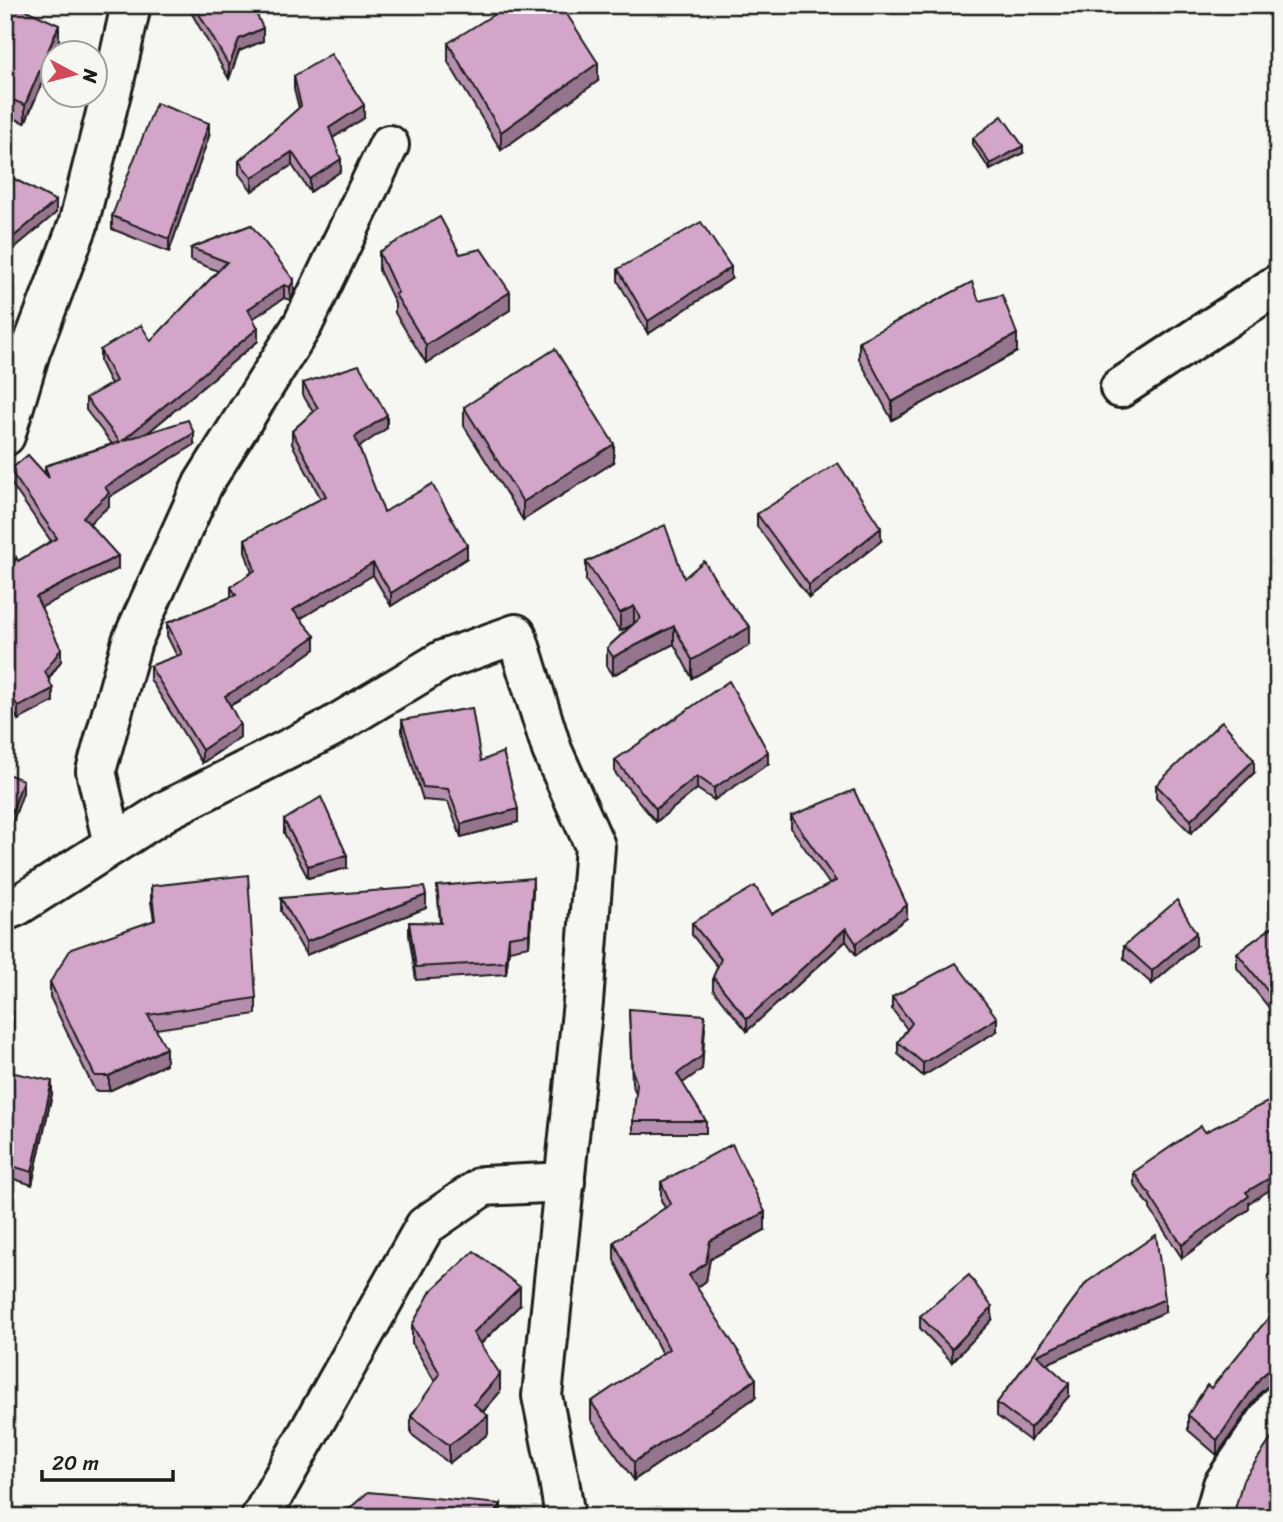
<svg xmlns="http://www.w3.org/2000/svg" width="1283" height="1522" font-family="Sriracha,sans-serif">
<rect width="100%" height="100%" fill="#f6f6f2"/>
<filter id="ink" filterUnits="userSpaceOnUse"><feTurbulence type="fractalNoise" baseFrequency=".0143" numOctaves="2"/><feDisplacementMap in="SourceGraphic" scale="14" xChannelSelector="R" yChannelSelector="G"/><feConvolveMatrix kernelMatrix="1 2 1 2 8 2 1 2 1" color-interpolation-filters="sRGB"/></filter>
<g filter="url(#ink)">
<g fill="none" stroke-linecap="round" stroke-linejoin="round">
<!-- minor casing -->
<g stroke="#1c1c1c" stroke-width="44">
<g id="minor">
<path d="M1120,388l158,-104"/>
<path d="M5,436l25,-84 48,-127 37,-148 16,-72"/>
<path d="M113,844l-17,-73 36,-130 71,-157 100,-160 86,-179"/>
<path d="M5,911l12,-5 150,-96 163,-82 113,-68 73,-26 36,116 43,96 -12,156 -41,394 17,84 6,37"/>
<path d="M261,1517l164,-291 58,-40 82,-4"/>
</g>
</g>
<!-- tertiary casing -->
<g stroke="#1c1c1c" stroke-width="44">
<path id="tertiary" d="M1214,1517l9,-32 55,-80"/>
</g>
<!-- minor -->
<use href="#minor" stroke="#f6f6f2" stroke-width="38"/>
<!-- tertiary -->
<use href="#tertiary" stroke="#f6f6f2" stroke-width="38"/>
</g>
<!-- wall -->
<g fill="#b58fad" stroke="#1c1c1c" stroke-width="2">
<path d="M5,5l54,39 -34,79 -20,-8z"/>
<path d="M187,5h66l10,36 -24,10 -10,28z"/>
<path d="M1103,5h21l-14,9z"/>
<path d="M448,43l150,38 -97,69 -53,-88z"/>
<path d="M294,76l70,42 -31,20 8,33 -31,21 -18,-27 -40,26 -13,-17v-13l60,-53 -5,-19z"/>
<path d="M209,136l-40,116 -57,-23v-13z"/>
<path d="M973,138l50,15 -33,17 -17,-25z"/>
<path d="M251,225l43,68 -4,7 -6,-2 -31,20 5,23 -111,92 47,12 -85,52v9l-20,18 29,45 -77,38 20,54 -12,18 4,23 -35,18 -13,-23v-106l13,-30 33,-20 -41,-59v-12l35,4v-8l67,-22 -26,-34v-12l25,-14 -11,-22v-12l51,-9 67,-70 -27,-11v-12z"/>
<path d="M379,252l81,2 50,56 -84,53 -31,-50v-10l-16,-33z"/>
<path d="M618,269l113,10 -83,55 -30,-53z"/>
<path d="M979,301l38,51 -125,68 -33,-61v-18z"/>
<path d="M303,383l84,45 -29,19 26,65 83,46 -76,48 -18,-31 -73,44 15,30 -62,44 -23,13 10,31 -38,26 -52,-84v-13l27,-10 -10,-20v-13l64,-26v-10l21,-14 -7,-22v-12l76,-40 -29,-55v-13l21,-19 -10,-17z"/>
<path d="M464,407l150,55 -91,58 -59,-94z"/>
<path d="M757,514l124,27 -72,57 -52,-72z"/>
<path d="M586,562l98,16 66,67 -58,33 -18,-34 -61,31 -6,-9v-18l25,-23 -12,6 -34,-50z"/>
<path d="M402,720l79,41 37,61 -57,15 -13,-35 -25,-2 -21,-68z"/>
<path d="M615,760l153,4 -54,36 -17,-11 -41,33 -41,-49z"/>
<path d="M1254,773l-63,60 -35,-35v-13z"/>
<path d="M1278,783v31l-7,-11v-15z"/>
<path d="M791,816l116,102 -51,37 -10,-14 -99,90 -34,-41v-13l5,-10 -26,-32v-12l80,-9 58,-29 -39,-57z"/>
<path d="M284,820l63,48 -39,10 -24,-45z"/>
<path d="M151,886l105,112v16l-100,15 10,35 -57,27h-14l-45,-94v-15l104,-62 -3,-18z"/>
<path d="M437,886l96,5 -4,55 -20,4 -3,24 -90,6 -7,-45v-13l31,1z"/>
<path d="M281,898l145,10 -120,47 -25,-44z"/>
<path d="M1278,923v96l-41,-51v-15z"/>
<path d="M1124,946h72l-44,38 -28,-25z"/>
<path d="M892,997l105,34 -74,45 -25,-22v-12l9,-13 -15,-20z"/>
<path d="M629,1009l76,19 -3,41 -20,14 24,38v12h-73v-12l3,-27 -4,-11z"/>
<path d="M5,1010l8,15 -7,46 46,23 -20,91 -27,-9v-39l4,-17 -4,-1z"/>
<path d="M1134,1172l115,31v6l-67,49 -32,-49v-3l-4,-4 -12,-18z"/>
<path d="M661,1182l104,48 -55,29 -4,22 -9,7 59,109 -122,83 -43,-60v-18l71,-48 -48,-94v-18l51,-34 -4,-8z"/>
<path d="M1087,1282l78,30 -119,52 23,32 -39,45 -33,-25v-13z"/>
<path d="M520,1305l-39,39 19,48 -17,20 5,22 -39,29 -38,-29v-18l24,-34 -23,-39v-18z"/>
<path d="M920,1316l72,4 -40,42 -32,-34z"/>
<path d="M1268,1386l-8,7 -43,62 -29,-25v-15l23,-27z"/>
</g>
<!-- shaded-wall -->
<g fill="#94748d" stroke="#1c1c1c" stroke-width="2">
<path d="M1110,5h14l-14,9z"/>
<path d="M59,25v19l-4,8h-3v7l-27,64v-18z"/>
<path d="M263,28v13l-24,10 -10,28v-13l10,-27z"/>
<path d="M598,63v18l-97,69v-18z"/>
<path d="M364,105v13l-35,22v-12z"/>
<path d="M209,123v13l-40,116v-13z"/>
<path d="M1023,146v7l-33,17v-6z"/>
<path d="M292,152v13l-40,26v-13z"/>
<path d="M341,159v12l-31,21v-13z"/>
<path d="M56,201v12l-51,43v-12z"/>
<path d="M731,267v12l-83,55v-13z"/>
<path d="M294,280v13l-4,7v-13z"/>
<path d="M284,285v13l-36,24v-13z"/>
<path d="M510,292v18l-84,53v-18z"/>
<path d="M258,328v13l-136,113v-13z"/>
<path d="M1017,334v18l-125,68v-18z"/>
<path d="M387,415v13l-32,22v-13z"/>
<path d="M194,433v12l-85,52v9l-26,23v-12l22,-30z"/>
<path d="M614,444v18l-91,58v-18z"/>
<path d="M881,528v13l-72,57v-13z"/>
<path d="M467,545v13l-76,48v-13z"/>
<path d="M118,556v13l-82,41v-13z"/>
<path d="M373,563v12l-80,48v-13z"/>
<path d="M634,606v18l-14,7v-18z"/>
<path d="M674,626v18l-61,31v-18z"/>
<path d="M750,627v18l-58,33v-18z"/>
<path d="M315,636v13l-62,44 -28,15v-12z"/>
<path d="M61,649v12l-16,22v-12z"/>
<path d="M53,689v13l-35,18v-13z"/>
<path d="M240,724v13l-38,26v-13z"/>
<path d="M768,752v12l-54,36v-12z"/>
<path d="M1254,760v13l-63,60v-13z"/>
<path d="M697,776v13l-41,33v-13z"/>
<path d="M23,780v13l-18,51v-13z"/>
<path d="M518,809v13l-57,15v-13z"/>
<path d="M347,855v13l-39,10v-12z"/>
<path d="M533,878v13l-4,55v-12z"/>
<path d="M426,895v13l-120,47v-13z"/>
<path d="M907,905v13l-51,37v-12z"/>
<path d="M846,928v13l-99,90v-12z"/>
<path d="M1196,933v13l-44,38v-13z"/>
<path d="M509,937v13l-3,24v-12z"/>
<path d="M13,1012v13l-8,48v-12z"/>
<path d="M705,1015l-3,54 -25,18v-13z"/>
<path d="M997,1018v13l-74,45v-13z"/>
<path d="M166,1048v16l-57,27v-15z"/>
<path d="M52,1081v13l-20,91v-13z"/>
<path d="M1278,1173v12l-29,18v6l-67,49v-13l64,-53z"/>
<path d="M765,1212v18l-55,29 -4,22 -17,12v-18l21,-34z"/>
<path d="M520,1287v18l-47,46v-18z"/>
<path d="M1165,1299v13l-128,56v-13z"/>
<path d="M992,1307v13l-40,42v-13z"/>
<path d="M1278,1369v15l-10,2 -8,7 -43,62v-15l43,-62 8,-7z"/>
<path d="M500,1374v18l-26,30v-18z"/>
<path d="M756,1379v18l-122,83v-18z"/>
<path d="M1069,1384v12l-39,45v-13z"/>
<path d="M488,1416v18l-39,29v-18z"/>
<path d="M501,1504v11l-1,2h-7z"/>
</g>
<!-- building -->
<g fill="#d3a6c9" stroke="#1c1c1c" stroke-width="2">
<path d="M5,5h10l44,20 -34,80 -20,-8z"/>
<path d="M194,5h58l11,23 -24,11 -10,27z"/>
<path d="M509,5h52l37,58 -97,69 -53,-89z"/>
<path d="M331,54l33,51 -35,23 12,31 -31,20 -18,-27 -40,26 -13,-17 62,-55 -7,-30z"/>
<path d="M156,103l53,20 -40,116 -57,-23z"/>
<path d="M1002,116l21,30 -33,18 -17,-26z"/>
<path d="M5,174l51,27 -51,43z"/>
<path d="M440,217l20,37 21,-5 29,43 -84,53 -31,-51 3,-1 -19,-41z"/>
<path d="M701,222l30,45 -83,54 -30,-52z"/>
<path d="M251,225l43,55 -4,7 -6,-2 -36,24 10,19 -136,113 66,-21 6,13 -89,54 4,6 -26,24 35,39 -82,41 25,52 -16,22 8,18 -35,18 -13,-23v-93l11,-34 2,4 39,-23 -47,-68 18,-15 21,23 -4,-12 75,-24 -34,-44 30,-17 -16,-31 41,-25 10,16 76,-79 -36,-14z"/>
<path d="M972,282l7,19 23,-6 15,39 -125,68 -33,-61z"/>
<path d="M555,349l59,95 -91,58 -59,-95z"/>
<path d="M359,365l28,50 -32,22 29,75 48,-28 35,61 -76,48 -18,-30 -80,47 22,26 -62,44 -28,16 15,28 -38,26 -52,-84 32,-12 -15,-31 69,-28 -5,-8 24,-17 -10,-31 81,-43 -34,-65 26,-23 -15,-25z"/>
<path d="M838,463l43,65 -72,57 -52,-71z"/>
<path d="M665,525l19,53 20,-17 25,41 21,25 -58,33 -18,-34 -61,31 -6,-9 33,-30 -6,-12 -14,7 -34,-51z"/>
<path d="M729,681l39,71 -54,36 -17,-12 -41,33 -41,-49z"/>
<path d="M472,708l9,53 22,-9 15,57 -57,15 -13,-35 -25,-2 -21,-67z"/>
<path d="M1222,721l32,39 -63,60 -35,-35z"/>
<path d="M5,773l18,7 -18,51z"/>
<path d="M1278,783v16l-7,-11z"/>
<path d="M854,790l53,115 -51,38 -10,-15 -99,91 -34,-42 8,-18 -29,-36 63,-37 17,28 64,-33 -45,-65z"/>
<path d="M321,797l26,58 -39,11 -24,-46z"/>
<path d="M248,875l8,123 -108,17 18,33 -57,28h-14l-45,-94 21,-33 84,-29 -4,-34z"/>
<path d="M533,878l-4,56 -20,3 -3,25 -90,5 -7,-45 32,1 -4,-37z"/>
<path d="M424,887l2,8 -120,47 -25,-44z"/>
<path d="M1177,900l19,33 -44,38 -28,-25z"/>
<path d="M1278,923v81l-41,-51z"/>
<path d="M956,963l41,55 -74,45 -25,-21 14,-19 -20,-26z"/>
<path d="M629,1009l76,6 -3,41 -25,18 29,47h-73l4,-37 -5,-14z"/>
<path d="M5,1010l8,2 -8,49z"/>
<path d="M5,1071l47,10 -20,91 -27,-8v-27l7,-29 -7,-2z"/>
<path d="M1278,1097v76l-32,19 3,4 -67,49 -32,-49 1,-2 -5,-4 -12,-18 67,-46 4,6z"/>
<path d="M732,1144l33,68 -55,29 -4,22 -17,12 67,104 -122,83 -43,-60 78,-53 -55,-107 57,-38 -10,-22z"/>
<path d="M1156,1235l9,64 -128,56 32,29 -39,44 -33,-25 90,-121z"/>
<path d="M474,1251l46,36 -47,46 27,41 -26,30 14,12 -39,29 -38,-29 29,-42 -28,-49 19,-34z"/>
<path d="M969,1275l23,32 -40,42 -32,-33z"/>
<path d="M1278,1306v63l-10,2 -8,7 -43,62 -29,-25 19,-30 4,3z"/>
<path d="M1278,1429v88h-48l5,-8 8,-29z"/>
<path d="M368,1492l133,12 -8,13h-153z"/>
</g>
</g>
<!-- margin -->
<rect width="1283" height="1522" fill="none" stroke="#f6f6f2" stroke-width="28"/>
<rect x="14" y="14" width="1255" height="1494" fill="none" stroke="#1c1c1c" stroke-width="2.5" filter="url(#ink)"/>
<!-- north arrow -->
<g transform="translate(74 74) rotate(97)"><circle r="33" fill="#f6f6f2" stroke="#9f9f9c" stroke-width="2"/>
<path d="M0-5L12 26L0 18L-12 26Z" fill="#d1495b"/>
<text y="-10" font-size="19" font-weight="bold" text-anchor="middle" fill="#1c1c1c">N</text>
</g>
<!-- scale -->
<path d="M42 1470v10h131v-10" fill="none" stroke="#1c1c1c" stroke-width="3.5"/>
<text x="52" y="1470" font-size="21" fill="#1c1c1c" stroke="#f6f6f2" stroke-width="5" paint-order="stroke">20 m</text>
</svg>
